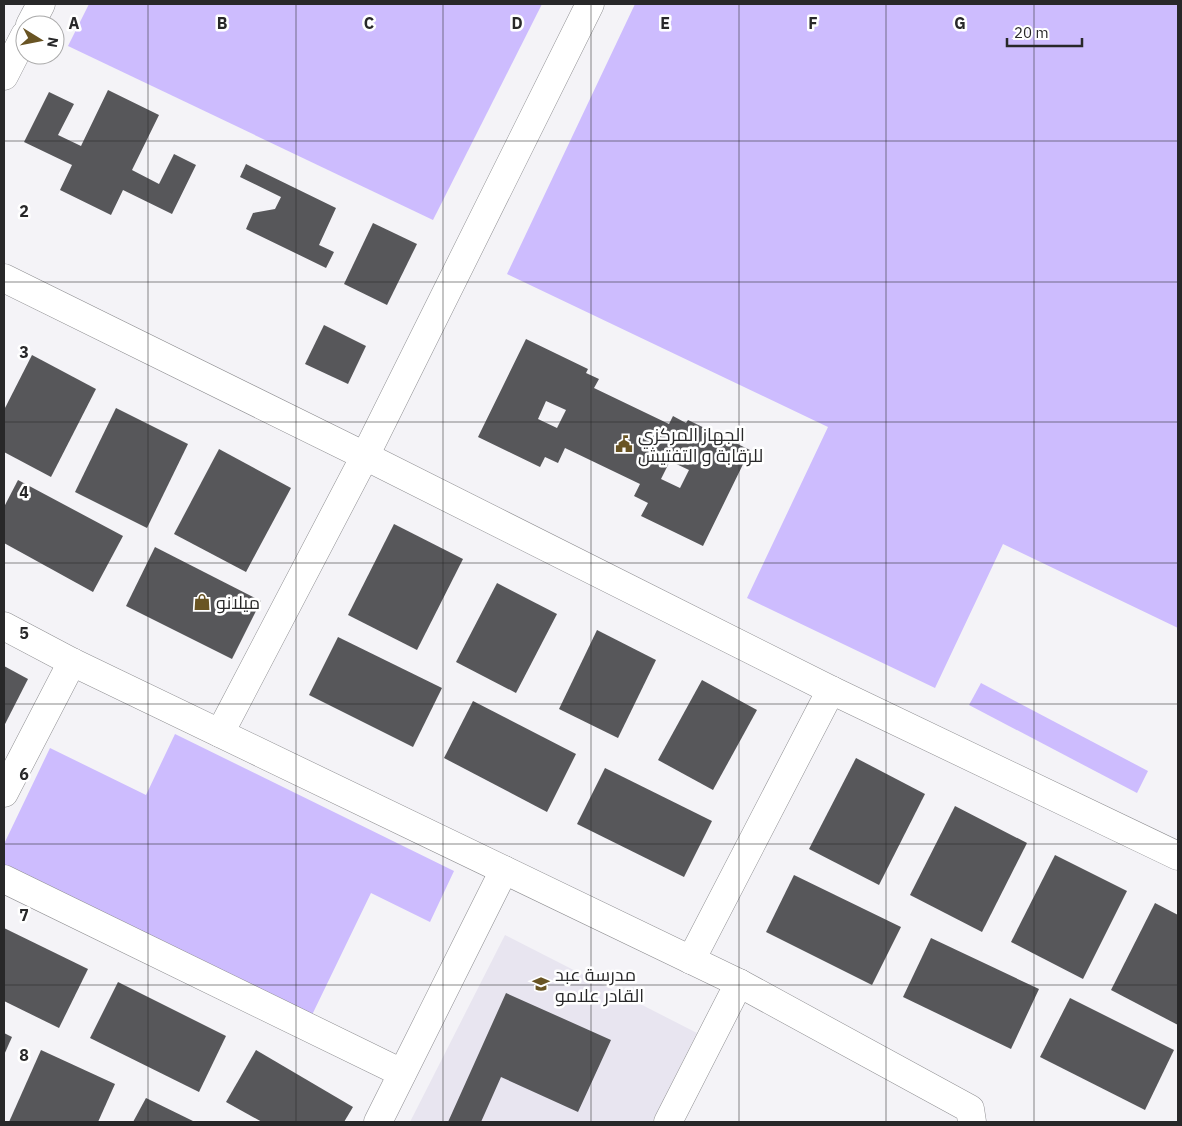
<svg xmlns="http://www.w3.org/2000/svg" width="1182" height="1126" font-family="'IBM Plex Sans',Cairo,sans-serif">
<rect width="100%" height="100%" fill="#f4f3f7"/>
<!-- built -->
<path fill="#e8e5f0" d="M505,935l192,98 -45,89h-242z"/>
<!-- green -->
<g fill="#cdbcfe">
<path d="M89,4h453l-109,216 -365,-174z"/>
<path d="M635,4h543v624l-175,-84 -68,144 -188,-90 81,-171 -321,-153z"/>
<path d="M981,683l167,88 -11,22 -168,-88z"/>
<path d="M175,734l279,137 -24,51 -59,-29 -60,124 -307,-150v-23l46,-96 96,47z"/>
</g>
<!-- building -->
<g fill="#57575a" fill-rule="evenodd">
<path d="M108,90l51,25 -27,55 27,14 15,-30 22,11 -24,49 -49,-24 -12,25 -51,-25 12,-25 -48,-23 25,-50 25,12 -16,31 23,11z"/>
<path d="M246,164l90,44 -17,37 15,7 -8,16 -80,-39 7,-16 22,-4 6,-12 -41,-20z"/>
<path d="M373,223l44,21 -30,61 -43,-21z"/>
<path d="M324,325l42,21 -18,38 -43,-20z"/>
<path d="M526,339l62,30 -2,4 13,6 -5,9 75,36 4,-8 13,7 2,-3 62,30 -47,96 -62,-30 7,-13 -14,-7 6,-12 -75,-36 -7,15 -13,-6 -5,10 -62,-30zM546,401l20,9 -9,18 -19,-9zM670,461l19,9 -9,18 -19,-9z"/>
<path d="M32,355l64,34 -45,88 -47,-25v-42z"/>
<path d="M116,408l72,36 -41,84 -72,-36z"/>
<path d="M219,449l72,39 -45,84 -72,-38z"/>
<path d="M18,480l105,56 -30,56 -89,-49v-36z"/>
<path d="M394,524l69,35 -46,91 -69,-35z"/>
<path d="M155,547l106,54 -29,58 -106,-53z"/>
<path d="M497,583l60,31 -41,79 -60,-31z"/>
<path d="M597,630l59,30 -38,78 -59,-29z"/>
<path d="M338,637l104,51 -29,59 -104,-52z"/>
<path d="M4,666l24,13 -24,47z"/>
<path d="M702,680l55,30 -44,80 -55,-30z"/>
<path d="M473,701l103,53 -29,58 -103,-54z"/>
<path d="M856,758l69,36 -46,91 -70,-36z"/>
<path d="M605,768l107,53 -28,56 -107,-53z"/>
<path d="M955,806l72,37 -45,89 -72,-37z"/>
<path d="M1055,855l72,36 -44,88 -72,-37z"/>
<path d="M794,875l107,52 -29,58 -106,-53z"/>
<path d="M1155,903l23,12v110l-67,-35z"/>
<path d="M4,928l84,41 -29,59 -55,-27z"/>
<path d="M931,938l108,51 -28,60 -108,-52z"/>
<path d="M118,982l108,54 -27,56 -109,-54z"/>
<path d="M506,993l105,47 -33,72 -77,-35 -20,45h-33z"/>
<path d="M1070,998l104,52 -29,60 -105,-53z"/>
<path d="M4,1033l8,4 -8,18z"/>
<path d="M41,1050l74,34 -17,38h-89z"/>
<path d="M256,1050l97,57 -9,15h-82l-36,-20z"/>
<path d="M146,1098l49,24h-62z"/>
</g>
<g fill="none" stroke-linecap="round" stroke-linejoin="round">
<!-- minor casing -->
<g stroke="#8f8f92" stroke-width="29">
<g id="minor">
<path d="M30,25l11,-21"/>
<path d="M4,76l21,-41"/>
<path d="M4,278l361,178 466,234 347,166"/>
<path d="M4,626l68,36 667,321 231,126 2,13"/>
<path d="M220,733l145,-277 225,-452"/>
<path d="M4,793l68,-131"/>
<path d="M4,879l398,194"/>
<path d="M691,960l140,-270"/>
<path d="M378,1122l126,-252"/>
<path d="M668,1122l71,-139"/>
</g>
</g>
<!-- minor -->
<use href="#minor" stroke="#fff" stroke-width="28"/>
</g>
<!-- grid -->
<path fill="none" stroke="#282829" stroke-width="1" stroke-opacity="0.55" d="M148,4v1118M296,4v1118M443,4v1118M591,4v1118M739,4v1118M886,4v1118M1034,4v1118M4,141h1174M4,282h1174M4,422h1174M4,563h1174M4,704h1174M4,844h1174M4,985h1174"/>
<!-- icons -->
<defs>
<g id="civic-bare" transform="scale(1.35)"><path d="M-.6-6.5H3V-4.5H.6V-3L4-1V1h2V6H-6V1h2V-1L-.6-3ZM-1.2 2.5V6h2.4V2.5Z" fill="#695423" stroke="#fff" stroke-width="2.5" paint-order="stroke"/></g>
<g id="shop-bare" transform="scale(1.35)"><path d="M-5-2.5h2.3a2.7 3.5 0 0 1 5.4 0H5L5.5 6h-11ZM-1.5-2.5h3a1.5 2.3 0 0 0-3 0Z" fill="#695423" stroke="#fff" stroke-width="2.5" paint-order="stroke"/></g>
<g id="school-bare" transform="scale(1.35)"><path d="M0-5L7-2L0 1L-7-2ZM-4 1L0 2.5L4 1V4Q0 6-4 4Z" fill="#695423" stroke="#fff" stroke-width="2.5" paint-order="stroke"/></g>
</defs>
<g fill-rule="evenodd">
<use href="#civic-bare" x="624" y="444"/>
<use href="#shop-bare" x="202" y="602"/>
<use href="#school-bare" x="541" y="984"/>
</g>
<g text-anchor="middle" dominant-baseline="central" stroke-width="5" stroke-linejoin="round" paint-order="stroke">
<!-- poi labels -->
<g font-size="18" fill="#282829" stroke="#fff" text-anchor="start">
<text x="638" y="434">الجهاز المركزي<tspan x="638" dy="21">للرقابة و التفتيش</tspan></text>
<text x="216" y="602">ميلانو</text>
<text x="555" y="974">مدرسة عبد<tspan x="555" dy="21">القادر علامو</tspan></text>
</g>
</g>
<g font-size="16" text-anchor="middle" font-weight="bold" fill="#282829" stroke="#fff" stroke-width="5" stroke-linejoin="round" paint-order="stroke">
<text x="74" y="29">A</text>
<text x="222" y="29">B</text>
<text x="369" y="29">C</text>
<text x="517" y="29">D</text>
<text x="665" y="29">E</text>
<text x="813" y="29">F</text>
<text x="960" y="29">G</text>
<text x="24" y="217">2</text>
<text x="24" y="358">3</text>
<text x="24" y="498">4</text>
<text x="24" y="639">5</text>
<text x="24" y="780">6</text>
<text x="24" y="921">7</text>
<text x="24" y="1061">8</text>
</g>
<!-- border -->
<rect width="1182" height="1126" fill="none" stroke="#282829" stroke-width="10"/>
<!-- north arrow -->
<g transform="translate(40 40) rotate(100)"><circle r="24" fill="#ffffff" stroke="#a9a9a9"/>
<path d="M0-4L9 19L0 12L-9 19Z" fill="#695423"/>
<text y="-8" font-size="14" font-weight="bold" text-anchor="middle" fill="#282829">N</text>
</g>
<!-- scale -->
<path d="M1007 38v8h75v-8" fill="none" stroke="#282829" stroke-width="2.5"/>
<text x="1014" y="38" font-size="15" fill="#282829" stroke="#ffffff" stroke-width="4" paint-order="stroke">20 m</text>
</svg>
